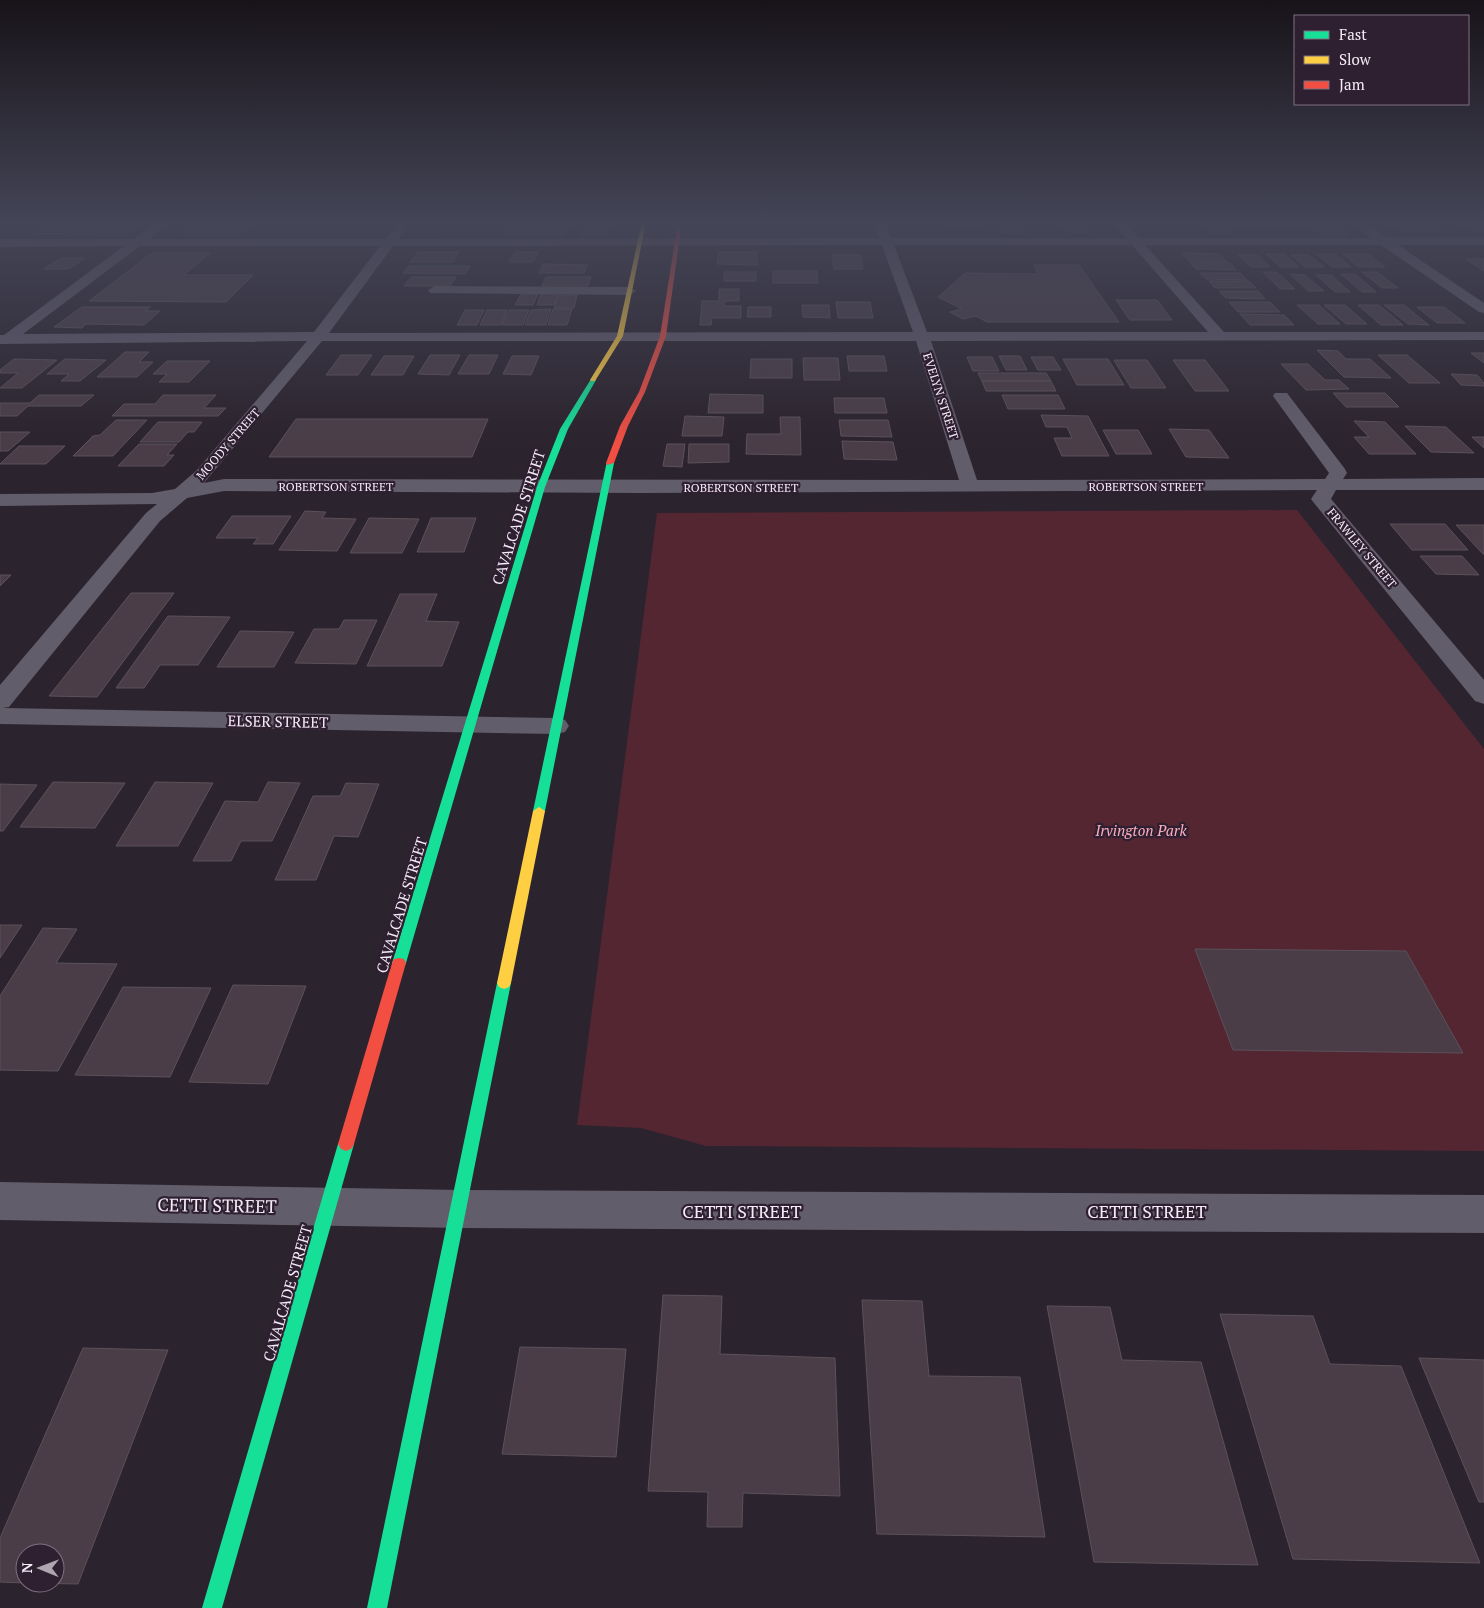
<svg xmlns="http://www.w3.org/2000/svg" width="1484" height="1608" font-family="'PT Serif',serif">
<rect width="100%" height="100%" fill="#2b232d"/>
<!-- green -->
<path fill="#532632" d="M1297,510l187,239v402l-778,-5 -65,-18 -64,-3 80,-612z"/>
<!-- building -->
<g fill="#4a3d47" stroke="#5b525a">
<path d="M193,222h59l-13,11h-60z"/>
<path d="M542,222h27l-5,13h-28z"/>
<path d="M586,222h25l-1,5h-26z"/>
<path d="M945,222h31l3,6h-32z"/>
<path d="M1200,222h19l13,12h-20z"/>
<path d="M1219,222h19l6,5h-19z"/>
<path d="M1239,222h18l6,5h-18z"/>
<path d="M1258,222h17l7,5h-18z"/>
<path d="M1276,222h18l7,5h-18z"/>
<path d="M1459,222h24l1,9h-11z"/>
<path d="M115,223l25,1 -16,11h-26z"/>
<path d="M994,223h25l6,11 -25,-1z"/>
<path d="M1061,223h25l7,9h-26z"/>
<path d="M1389,223l41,1 12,7h-41z"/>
<path d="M91,224h20l-17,11 -20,-1z"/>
<path d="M509,224h29l-6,10h-29z"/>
<path d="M49,225h33l-15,9h-33z"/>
<path d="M1310,225h25l13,10h-25z"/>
<path d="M582,228h27l-2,7h-27z"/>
<path d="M418,252h41l-6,10h-43z"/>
<path d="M515,252h23l-5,10h-24z"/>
<path d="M719,252h38v13l-40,-1z"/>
<path d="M152,253h58l-26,22h69l-27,27 -137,-1z"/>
<path d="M1182,253l37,1 8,8 -38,-1z"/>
<path d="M1266,254h19l14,13h-19z"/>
<path d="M1316,254h19l16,13h-19z"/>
<path d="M1343,254h26l16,13h-26z"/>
<path d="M832,255h29l2,14h-29z"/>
<path d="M1238,255h19l13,12h-19z"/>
<path d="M1291,255h18l15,12h-19z"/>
<path d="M61,258h24l-16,11h-25z"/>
<path d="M1466,259h18v12z"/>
<path d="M1190,263h40l6,7 -40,-1z"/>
<path d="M543,264l44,1 -3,8h-45z"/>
<path d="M1034,265h45l40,57h-132l-11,-6 -13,3 -13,-7 12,-3 -24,-12 27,-24 73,1z"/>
<path d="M409,266h61l-5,8 -62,-1z"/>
<path d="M773,271h44l1,12h-45z"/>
<rect x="724" y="272" width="32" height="9"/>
<path d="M1263,272h14l18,17h-15z"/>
<path d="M1362,272h15l21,16h-16z"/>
<path d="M1200,273h40l7,7 -41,-1z"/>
<path d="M1290,274l15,1 19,16h-16z"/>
<path d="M1341,274h14l21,18h-14z"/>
<path d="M1316,275h15l19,17h-15z"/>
<path d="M411,277h45l-6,9h-46z"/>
<path d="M546,277h45l-3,9h-46z"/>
<path d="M1209,281h40l7,7h-41z"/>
<path d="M719,289h20v12h-15v5h17v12h-29l-1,7h-11l2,-24h17z"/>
<path d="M1219,291h39l7,8 -39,-1z"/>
<path d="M521,294h17l-5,11h-18z"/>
<path d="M541,294h17l-4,11h-17z"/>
<path d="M559,295h18l-3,13h-20z"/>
<path d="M1116,300h41l15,20h-42z"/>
<path d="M836,302h34l3,16h-35z"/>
<path d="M1229,302h41l10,10h-42z"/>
<path d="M802,305h27l1,13 -27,-1z"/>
<path d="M1297,305h22l21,19h-22z"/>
<path d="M1324,305h21l22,19h-21z"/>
<path d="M1358,305h21l24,20h-22z"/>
<path d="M1384,305h20l25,20 -21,-1z"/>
<path d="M82,307h68l-5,4h15l-16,14 -58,-1 -4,4 -28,-1z"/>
<path d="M748,307h23v10h-24z"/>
<path d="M1417,307h27l21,16h-28z"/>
<path d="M551,309l-5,16h-21l6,-15z"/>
<path d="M553,309h19l-5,16h-19z"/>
<path d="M465,310h19l-7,15h-20z"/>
<path d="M487,310h20l-6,15h-21z"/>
<path d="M509,310h20l-6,15h-21z"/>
<path d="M1240,314l44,1 10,10h-44z"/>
<path d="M1317,350l21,1 8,8h24l21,19 -47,-1z"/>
<path d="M125,352h24l-10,10h14l-16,15h-40z"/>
<path d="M1471,353h13v10z"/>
<path d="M341,355h31l-14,20h-32z"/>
<path d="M430,355h30l-11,20 -31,-1z"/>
<path d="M469,355h29l-9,19h-31z"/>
<path d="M1378,355h29l33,28h-31z"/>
<path d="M384,356h30l-11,19h-32z"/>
<path d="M512,356h27l-8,19 -28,-1z"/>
<path d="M847,356h37l3,15h-38z"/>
<path d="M999,356h21l7,14h-21z"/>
<path d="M967,357h25l7,14h-26z"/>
<path d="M1031,357h22l8,13h-23z"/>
<path d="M803,358h35l2,22h-36z"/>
<path d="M14,359l43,1 -35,28h-22l18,-15h-18v-3z"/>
<path d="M65,359l41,1 -26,21h-19l8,-7h-22z"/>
<path d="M751,359h41v19h-42z"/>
<path d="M1063,359h45l16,26h-47z"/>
<path d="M1114,360h33l19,28h-35z"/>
<path d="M1173,360h32l24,31h-34z"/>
<path d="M167,361h43l-21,21h-30l8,-8h-14z"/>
<path d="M1281,364h27l17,16h14l10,9 -43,1z"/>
<path d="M978,373h68l5,8h-69z"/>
<path d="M1451,374l26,1 7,8v3l-23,-1z"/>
<path d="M982,381h69l5,10h-70z"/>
<path d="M1333,393h52l14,14h-53z"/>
<path d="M710,394l53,1v18h-55z"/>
<path d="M39,395h55l-13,11h-53l-11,10h-17v-13h30z"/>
<path d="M163,395h53l-12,13h22l-8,8h-106l12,-12h31z"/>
<path d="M1002,395h56l7,14h-57z"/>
<path d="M834,398h50l3,15h-52z"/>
<path d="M1041,415l47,1 21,40h-47l-8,-18h18l-5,-11h-21z"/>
<path d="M685,416l39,1 -2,19h-40z"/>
<path d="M780,417h20l1,38 -55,-1 1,-20h34z"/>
<path d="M296,419h192l-16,38h-203z"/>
<path d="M116,420h31l-34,36h-40l20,-20 7,-1z"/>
<path d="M839,420h49l4,17 -51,-1z"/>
<path d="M1354,421l31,1 31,32h-47l-15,-17h15z"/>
<path d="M158,422h44l-8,10h-6l-9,10h-39z"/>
<path d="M1405,426l41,1 28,26 -43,-1z"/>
<path d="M1169,429l40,1 20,28 -43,-1z"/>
<path d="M1103,430h35l14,24h-36z"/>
<path d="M0,432h30l-22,19h-8z"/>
<path d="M1472,437h12v11z"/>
<path d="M842,441l51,1 4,18 -53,-1z"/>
<path d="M139,444h38l-10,11h7l-10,11h-46z"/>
<path d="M667,444h18l-3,23 -19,-1z"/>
<path d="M689,444h40v18l-41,1z"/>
<path d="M19,446h46l-19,18h-46z"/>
<path d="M305,511l21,1 -4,6 34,1 -19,32 -58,-1z"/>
<path d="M232,516h59l-18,28h-20l5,-6h-42z"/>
<path d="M369,518l50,1 -17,34h-52z"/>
<path d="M431,518h45l-12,34h-47z"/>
<path d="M1390,524h55l23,26h-56z"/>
<path d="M1456,525h28v29h-1z"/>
<path d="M1420,556h42l17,19 -43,-1z"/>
<path d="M0,575h11l-11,11z"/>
<path d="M131,593h43l-77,104 -48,-1z"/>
<path d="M400,594h37l-11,27 33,1 -17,44h-75z"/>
<path d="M168,616l62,1 -32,48h-38l-16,23h-28z"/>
<path d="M344,620h33l-21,44 -61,-1 19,-34h25z"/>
<path d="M240,631l54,1 -20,35h-57z"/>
<path d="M53,782l72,1 -30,45 -75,-1z"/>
<path d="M155,782l58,1 -35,63h-62z"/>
<path d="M268,782l32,1 -28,58h-31l-10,20h-38l32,-60 33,1z"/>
<path d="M346,783l33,1 -21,53 -24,-1 -18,44h-41l38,-84h27z"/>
<path d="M0,784l37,1 -34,46h-3z"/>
<path d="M0,925h22l-22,33z"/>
<path d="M43,928l34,1 -21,34 61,1 -59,107 -58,-1v-74z"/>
<path d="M1195,949l211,2 57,102 -230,-3z"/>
<path d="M233,985l73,1 -38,98 -79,-2z"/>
<path d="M123,987l88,1 -41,89 -95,-2z"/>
<path d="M663,1295l59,1 -2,58 115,4 5,138 -97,-3 -1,34h-35l1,-35 -60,-1z"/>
<path d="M862,1300l60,1 7,75 91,1 25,160 -168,-3z"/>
<path d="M1047,1306l63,1 12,53 79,2 57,203 -164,-3z"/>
<path d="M1220,1314l93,2 17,48 71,2 79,197 -187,-4z"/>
<path d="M520,1347l106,2 -10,108 -114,-3z"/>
<path d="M83,1348l85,2 -90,234 -51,-1h28v-30h-30v30l-25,-1v-44z"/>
<path d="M1419,1358l65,2v142h-5z"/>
</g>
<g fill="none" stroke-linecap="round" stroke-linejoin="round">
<!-- street -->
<g fill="#625d6b" fill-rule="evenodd">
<path d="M158,222h13l-21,17h236l13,-17h12l-13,17 481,-1 -6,-16h12l6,16h235l-14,-16h12l15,16h232l-21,-16h14l23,15h97v8h-86l86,58v10l-5,-1 -98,-67h-236l79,87h260v8l-553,1 46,139 348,-1 4,-6 -56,-77 2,-3h12l58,76 2,4 -4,6 141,-1v12h-148l-5,9 153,181v24l-9,-3 -161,-198 -3,-4 6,-9 -678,3 -415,-2 -37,7 -27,23 -151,186 -6,1 553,10 9,2 4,6 -4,6 -9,2 -556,-10v-39l146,-172 11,-9 -157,2v-12l152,-1 23,-4 22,-19 110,-129 -307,3v-9h4l120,-89 -124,1v-8h134zM882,245l31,87 -584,1 64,-87zM894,245h238l76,87h-281zM140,246h240l-66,86 -291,2zM322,341h594l43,139 -735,-1 -20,4z"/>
<path d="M435,286l194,1 7,4 -7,4 -199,-2 -2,-3z"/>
<path d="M0,1182l462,8 1022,5v38l-1022,-5 -462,-8z"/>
</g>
<!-- fast -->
<g fill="#16e098" fill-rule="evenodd">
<path d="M591,379l5,1 -28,49 -23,58 -139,476 -2,4 -5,1 -5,-1 -2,-4 145,-476 23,-58z"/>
<path d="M607,461l7,2 -69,348 -6,4 -6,-4z"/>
<path d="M504,977l5,2 2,4 -124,625h-20l130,-625 2,-4z"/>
<path d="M346,1137l5,2 3,5 -132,464h-20l136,-464 3,-5z"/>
</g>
<!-- slow -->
<g fill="#ffcf43" fill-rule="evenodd">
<path d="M642,222h4l-23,114 -28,45h-4l-1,-1 27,-44z"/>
<path d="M539,807l6,4 -34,172 -2,4 -5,2 -5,-2 -2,-4 36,-172z"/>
</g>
<!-- jam -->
<g fill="#f24e42" fill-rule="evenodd">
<path d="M678,222h4l-16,114 -21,56 -17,34 -14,37 -7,2 -1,-2 14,-37 19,-34 21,-56z"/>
<path d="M399,958l5,1 2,4 -52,181 -3,5 -5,2 -5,-2 -3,-5 54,-181 2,-4z"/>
</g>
</g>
<!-- sky -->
<linearGradient id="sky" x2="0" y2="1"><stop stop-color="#181319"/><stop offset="0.5" stop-color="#444557"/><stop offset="1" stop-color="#444557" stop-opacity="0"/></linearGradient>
<rect width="1484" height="447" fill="url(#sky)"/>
<g text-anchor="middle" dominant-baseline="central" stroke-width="4.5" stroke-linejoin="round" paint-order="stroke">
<!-- far-street labels -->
<g font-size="12" fill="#f5ebf7" stroke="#2e1f31">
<text transform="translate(941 396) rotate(72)">EVELYN STREET</text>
<text transform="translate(228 444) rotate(-49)">MOODY STREET</text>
<text x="336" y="486">ROBERTSON STREET</text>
<text x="1146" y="486">ROBERTSON STREET</text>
<text x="741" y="487">ROBERTSON STREET</text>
<text transform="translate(1362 548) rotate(50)">FRAWLEY STREET</text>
</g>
<!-- street labels -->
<g font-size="15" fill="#f5ebf7" stroke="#2e1f31">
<text transform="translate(518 517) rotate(-72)">CAVALCADE STREET</text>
<text transform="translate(278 721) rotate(1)">ELSER STREET</text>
<text transform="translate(401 905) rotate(-73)">CAVALCADE STREET</text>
<text transform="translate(287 1293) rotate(-74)">CAVALCADE STREET</text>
</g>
<!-- park labels -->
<g font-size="15" font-style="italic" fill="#fdaebe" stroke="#2e1f31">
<text x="1141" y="830">Irvington Park</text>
</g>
<!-- near-street labels -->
<g font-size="18" fill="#f5ebf7" stroke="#2e1f31">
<text transform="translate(217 1205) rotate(1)">CETTI STREET</text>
<text x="742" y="1211">CETTI STREET</text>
<text x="1147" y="1211">CETTI STREET</text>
</g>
</g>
<!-- legend -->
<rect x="1294" y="15" width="175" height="90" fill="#2e1f31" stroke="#7e7180"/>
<rect x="1304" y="31" width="25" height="8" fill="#16e098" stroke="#7e7180"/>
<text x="1339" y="40" font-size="15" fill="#f5ebf7">Fast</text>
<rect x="1304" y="56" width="25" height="8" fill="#ffcf43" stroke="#7e7180"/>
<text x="1339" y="65" font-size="15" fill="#f5ebf7">Slow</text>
<rect x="1304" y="81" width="25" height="8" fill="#f24e42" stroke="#7e7180"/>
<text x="1339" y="90" font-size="15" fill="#f5ebf7">Jam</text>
<!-- north arrow -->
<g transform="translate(40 1568) rotate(271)"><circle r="24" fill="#2e1f31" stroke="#7e7180"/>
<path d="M0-4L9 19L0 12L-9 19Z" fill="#aea5b0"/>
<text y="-8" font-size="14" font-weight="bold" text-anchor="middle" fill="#f5ebf7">N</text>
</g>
</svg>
